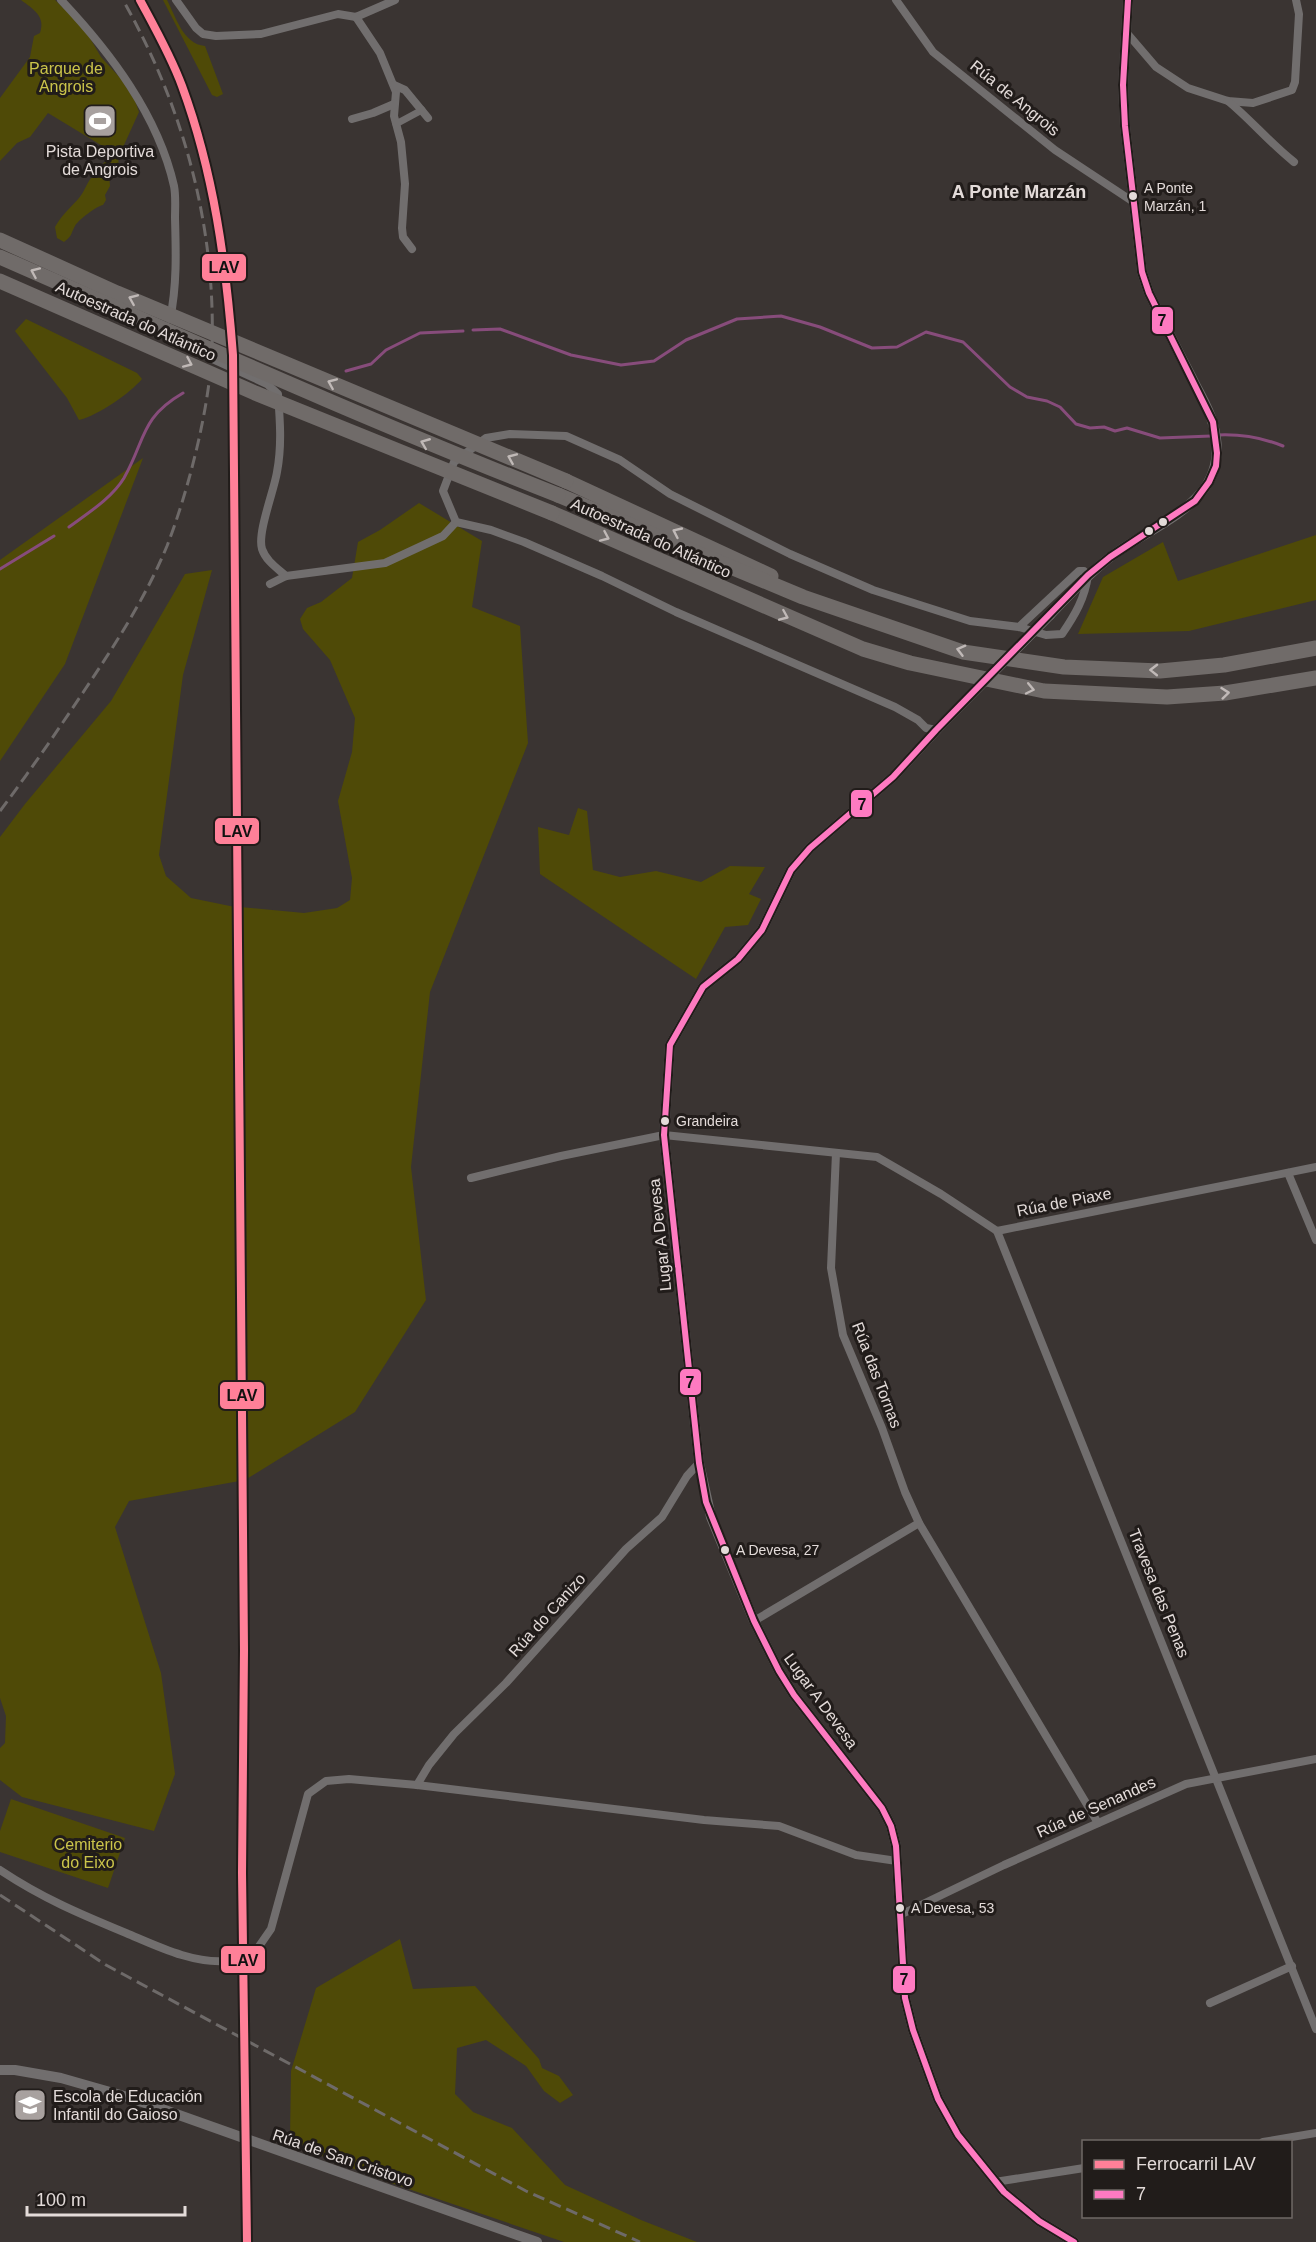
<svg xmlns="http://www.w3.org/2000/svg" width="1316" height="2242" font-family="Helvetica,sans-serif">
<rect width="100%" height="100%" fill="#3a3432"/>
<!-- green -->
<g fill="#4f4a07">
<path d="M21,0h34l29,28 17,29 20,22 14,22 4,11 -20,44 -71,-43 -18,24 -13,6 -17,18v-63l30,-41 4,-21 6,-3c6,-17 -7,-24 -19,-33z"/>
<path d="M163,0h4c9,17 16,44 38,46l18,48 -6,3 -5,-2z"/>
<path d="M112,157l6,1c2,8 -2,13 -9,17l1,11 -5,9 1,5 -3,5c-6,1 -25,15 -28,21 -5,9 -2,9 -11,16l-7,-4 -2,-11c6,-11 16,-20 24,-29 6,-7 8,-16 13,-21 6,-6 10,-12 16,-19z"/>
<path d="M26,319l111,54 5,6c-13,15 -43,36 -63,41l-12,-22 -52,-67z"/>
<path d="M143,458l-78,206 -65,97v-201z"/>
<path d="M419,503l63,38 -10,66 48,19 8,117 -98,249 -19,175 15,133 -71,112 -110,68 -116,21 -14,26 46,146 14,101 -21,57 -132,-34 -22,-17v-32l5,-5 1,-27 -6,-18v-861l25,-33 86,-103 74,-127 27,-4 -29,105 -24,180 7,21 25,22 39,8 74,7 33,-5 13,-8 2,-22 -14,-77 14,-49 3,-34 -25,-58 -27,-31 -3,-10 7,-11 14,-6 31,-24 6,-36 22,-12z"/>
<path d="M1316,535v65l-127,31 -111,3 25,-57 60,-35 15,39z"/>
<path d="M578,808l9,3 6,59 27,7 36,-6 45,11 29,-16 35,1 -16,27 12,5 -13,26 -23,2 -29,52 -156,-105 -2,-47 31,8z"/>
<path d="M11,1799l114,39 -17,50 -108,-36v-21z"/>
<path d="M400,1939l13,50 62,-3 64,73 3,9 17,8 14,19 -13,8 -16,-12 -18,-25 -40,-26 -29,8 -2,46 18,18 39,16 53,57 76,35 56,22h-133l-176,-60 -62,-24 -36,-20 1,-67 25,-83z"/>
</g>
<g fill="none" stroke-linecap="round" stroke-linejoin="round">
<!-- stream -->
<g stroke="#874c7b" stroke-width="3">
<path d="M473,330l27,-1 71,26 50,10 33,-4 32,-21 51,-21 44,-3 39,11 52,21 25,-1 29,-15 37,10 47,45 17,10 20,4 13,6 16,17 14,4 14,-1 11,4 12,-3 33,10 51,-2"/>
<path d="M346,371l25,-7 15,-14 34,-17 43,-2"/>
<path d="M1218,435c23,-1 45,3 65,11"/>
<path d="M69,527c19,-14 43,-29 55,-49 22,-39 16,-60 59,-85"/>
<path d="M0,569l54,-33"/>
</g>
<!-- pedestrian -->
<path stroke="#716e6e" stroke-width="7" d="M396,124l26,-14"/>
<!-- minor -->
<g stroke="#716e6e" stroke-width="8">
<path d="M61,0c49,52 97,115 113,186 2,10 1,22 1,32 1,34 2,68 -5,101"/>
<path d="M176,0l20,28 7,6 13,2 45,-2 77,-20 18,3 39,-17"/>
<path d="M896,0l37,52 122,98 77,51"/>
<path d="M356,17l24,36 16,39 -2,24 7,26 4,42 -3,44 1,9 9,12"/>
<path d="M1126,32l30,35 32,21 40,13 25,2 39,-13 3,-8 4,-68 -3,-14"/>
<path d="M394,85l11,5 23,28"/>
<path d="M1228,101c23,19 42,42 66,61"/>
<path d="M352,119l21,-6 21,-9"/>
<path d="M171,340l96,44 11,10c2,26 4,52 -1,78 -3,19 -20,61 -15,77 4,12 15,19 24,27"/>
<path d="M270,584l16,-8 99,-13 58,-27 13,-14"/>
<path d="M936,730l-10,-2 -8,-8 -23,-13 -219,-95 -74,-36 -78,-34 -33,-12 -35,-8 -13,-31 11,-29 32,-24 24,-4 56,2 54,24 50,34 120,60 83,36 97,31 49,6 27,8 16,-1c13,-19 23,-36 26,-59l-4,-4h-5l-60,56"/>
<path d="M836,1153l-5,115 12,67 39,93 23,64 14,31 179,300"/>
<path d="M1288,1173l28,67"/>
<path d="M471,1178l90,-22 103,-21 213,22 64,37 56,37 319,-64"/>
<path d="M997,1231l319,798"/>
<path d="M754,1621l165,-98"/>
<path d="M417,1785l12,-20 25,-31 52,-51 120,-134 36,-32 25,-41 12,-13"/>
<path d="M0,1870c42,28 80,44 126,63 31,13 67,31 101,28 9,0 18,-4 26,-6l18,-26 37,-135 18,-13 23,-2 68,6 287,35 75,6 77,29 41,6"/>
<path d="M900,1915l104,-50 182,-81 130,-25"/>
<path d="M1210,2003l82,-37"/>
<path d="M1263,2142l53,-9"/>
<path d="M995,2182l89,-14"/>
</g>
<!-- tertiary -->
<g stroke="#716e6e" stroke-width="10">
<path d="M1050,615c19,-20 37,-40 59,-57 49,-38 126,-56 104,-134 -4,-16 -14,-31 -21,-46 -15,-28 -29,-57 -43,-85l-7,-21 -17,-146 -2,-41 5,-85"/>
<path d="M940,726l-47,51 -83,71 -19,22 -29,60 -24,29 -35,28 -33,58 -6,90 35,328 12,54 43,104 25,50 15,24 88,113 9,18 5,20 9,152 8,32 25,69 20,36 46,57 35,29 35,21"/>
<path d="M0,2070h15l46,8 70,20 406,144"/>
</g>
<!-- motorway -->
<g stroke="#706b69" stroke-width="15">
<path d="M566,481l205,95"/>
<path d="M558,495l245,102 160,55 101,15 96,4 64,-6 92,-17"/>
<path d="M552,513l311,136 47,14 134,28 123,6 58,-4 91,-15"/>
</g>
<!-- rail -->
<g stroke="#6e6a69" stroke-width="3" stroke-dasharray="12 6" stroke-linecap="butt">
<path d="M0,811c30,-40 58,-81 86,-123 30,-45 60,-91 81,-142 21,-54 43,-139 45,-198 4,-123 -29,-242 -89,-348"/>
<path d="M0,1895l106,70 420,226 114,51"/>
</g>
<!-- tertiary-bridge -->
<path stroke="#716e6e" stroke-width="10" d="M940,726l110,-111"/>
<!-- motorway-bridge -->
<g stroke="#706b69" stroke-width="15">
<path d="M0,240l117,53 449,188"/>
<path d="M0,257c185,81 369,164 558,238"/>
<path d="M0,281l255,112 297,120"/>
</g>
<!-- bus-1 casing -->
<g stroke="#211c1a" stroke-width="10">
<path id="bus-1" d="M1074,2242l-35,-21 -35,-29 -46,-57 -20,-36 -25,-69 -8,-32 -9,-152 -5,-20 -9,-18 -88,-113 -15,-24 -25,-50 -48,-119 -7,-39 -35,-328 6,-90 33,-58 35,-28 24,-29 29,-60 19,-22 83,-71 43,-47 152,-155 22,-18 85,-56 14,-19 7,-16 1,-13 -4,-31 -64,-129 -7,-21 -17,-146 -2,-41 5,-85"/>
</g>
<!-- bus-1 -->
<use href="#bus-1" stroke="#fe7ac1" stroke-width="6"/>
<!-- rail-1 casing -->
<g stroke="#211c1a" stroke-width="12">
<path id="rail-1" d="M140,0c15,28 31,56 42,86 32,87 44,177 51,269l11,1295 -2,223 5,369"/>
</g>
<!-- rail-1 -->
<use href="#rail-1" stroke="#ff8098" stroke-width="8"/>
</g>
<!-- one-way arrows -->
<defs><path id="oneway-chevron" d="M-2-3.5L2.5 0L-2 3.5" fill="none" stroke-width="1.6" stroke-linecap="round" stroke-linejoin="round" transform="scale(1.5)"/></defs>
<g stroke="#c0b9b7">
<use href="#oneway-chevron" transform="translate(35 272) rotate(-156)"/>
<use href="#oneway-chevron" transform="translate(133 299) rotate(-157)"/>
<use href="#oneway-chevron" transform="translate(188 363) rotate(24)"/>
<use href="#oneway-chevron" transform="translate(332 383) rotate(-157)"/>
<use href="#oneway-chevron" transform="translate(425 443) rotate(-158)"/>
<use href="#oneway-chevron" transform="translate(512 458) rotate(-157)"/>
<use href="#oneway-chevron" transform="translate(677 532) rotate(-155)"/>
<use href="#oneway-chevron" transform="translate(605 537) rotate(24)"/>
<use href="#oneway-chevron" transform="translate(784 616) rotate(23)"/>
<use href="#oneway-chevron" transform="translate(961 650) rotate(-165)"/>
<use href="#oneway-chevron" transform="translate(1154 670) rotate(-179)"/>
<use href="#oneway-chevron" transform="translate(1030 689) rotate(12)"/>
<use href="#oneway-chevron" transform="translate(1225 693) rotate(-6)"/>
</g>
<!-- icons -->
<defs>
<g id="stadium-square" transform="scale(1.725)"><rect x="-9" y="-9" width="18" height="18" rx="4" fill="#a8a19f" stroke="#211c1a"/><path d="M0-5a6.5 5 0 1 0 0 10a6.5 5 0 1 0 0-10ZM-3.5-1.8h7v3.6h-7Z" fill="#fff"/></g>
<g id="school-square" transform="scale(1.725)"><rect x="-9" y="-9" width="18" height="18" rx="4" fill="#a8a19f" stroke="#211c1a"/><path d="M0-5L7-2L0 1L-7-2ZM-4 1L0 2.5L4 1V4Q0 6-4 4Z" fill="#fff"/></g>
</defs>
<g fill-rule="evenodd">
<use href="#stadium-square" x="100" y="121"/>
<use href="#school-square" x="30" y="2105"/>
</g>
<!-- markers -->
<g fill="#e3dbd9" stroke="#211c1a" stroke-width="2">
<circle cx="1133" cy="196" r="5"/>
<circle cx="1163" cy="522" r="5"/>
<circle cx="1149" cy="531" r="5"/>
<circle cx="665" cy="1121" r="5"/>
<circle cx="725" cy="1550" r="5"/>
<circle cx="900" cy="1908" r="5"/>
</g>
<g text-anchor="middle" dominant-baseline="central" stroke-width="6" stroke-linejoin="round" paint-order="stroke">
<!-- bus labels -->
<g font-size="14" fill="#e3dbd9" stroke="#211c1a" text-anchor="start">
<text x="1144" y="188">A Ponte<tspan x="1144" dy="18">Marzán, 1</tspan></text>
<text x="676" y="1121">Grandeira</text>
<text x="736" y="1550">A Devesa, 27</text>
<text x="911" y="1908">A Devesa, 53</text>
</g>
<!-- park labels -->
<g font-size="16" fill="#cbc44a" stroke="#211c1a">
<text x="66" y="68">Parque de<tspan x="66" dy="18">Angrois</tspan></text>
<text x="88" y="1844">Cemiterio<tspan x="88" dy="18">do Eixo</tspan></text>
</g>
<!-- street labels -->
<g font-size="16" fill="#e3dbd9" stroke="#211c1a">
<text transform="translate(1015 98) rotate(39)">Rúa de Angrois</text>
<text transform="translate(136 321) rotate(24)">Autoestrada do Atlántico</text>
<text transform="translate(651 538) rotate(24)">Autoestrada do Atlántico</text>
<text transform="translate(1064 1202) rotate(-11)">Rúa de Piaxe</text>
<text transform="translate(660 1235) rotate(-96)">Lugar A Devesa</text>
<text transform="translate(877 1375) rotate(69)">Rúa das Tornas</text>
<text transform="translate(1159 1593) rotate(68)">Travesa das Penas</text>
<text transform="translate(547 1615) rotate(-48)">Rúa do Canizo</text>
<text transform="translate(821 1701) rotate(54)">Lugar A Devesa</text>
<text transform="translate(1096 1807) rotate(-24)">Rúa de Senandes</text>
<text transform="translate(343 2158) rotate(19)">Rúa de San Cristovo</text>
</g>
<!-- poi labels -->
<g font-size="16" fill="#e3dbd9" stroke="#211c1a">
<text x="100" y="151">Pista Deportiva<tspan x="100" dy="18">de Angrois</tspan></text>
<text x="53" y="2096" text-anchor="start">Escola de Educación<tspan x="53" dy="18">Infantil do Gaioso</tspan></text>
</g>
<!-- neighbourhood labels -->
<g font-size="18" font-weight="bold" fill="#e3dbd9" stroke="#211c1a">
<text x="1019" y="192">A Ponte Marzán</text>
</g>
</g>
<g stroke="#211c1a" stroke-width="2">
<rect x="201" y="253" width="46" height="29" rx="6" fill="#ff8098"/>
<rect x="1151" y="306" width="23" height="29" rx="6" fill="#fe7ac1"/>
<rect x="850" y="789" width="23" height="29" rx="6" fill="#fe7ac1"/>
<rect x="214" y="817" width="46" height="28" rx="6" fill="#ff8098"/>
<rect x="679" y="1368" width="23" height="28" rx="6" fill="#fe7ac1"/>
<rect x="219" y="1381" width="46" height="29" rx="6" fill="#ff8098"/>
<rect x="220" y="1945" width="46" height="29" rx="6" fill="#ff8098"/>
<rect x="892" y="1965" width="24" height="29" rx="6" fill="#fe7ac1"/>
</g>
<g font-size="16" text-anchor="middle" font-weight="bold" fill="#111">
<text x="224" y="273">LAV</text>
<text x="1162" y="326">7</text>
<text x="862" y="810">7</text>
<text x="237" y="837">LAV</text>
<text x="690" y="1388">7</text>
<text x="242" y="1401">LAV</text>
<text x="243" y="1966">LAV</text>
<text x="904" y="1985">7</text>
</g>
<!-- legend -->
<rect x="1082" y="2140" width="210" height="78" fill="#211c1a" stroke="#6f6866" stroke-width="1.5"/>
<rect x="1094" y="2160" width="30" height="9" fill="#ff8098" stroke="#6f6866" stroke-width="1.5"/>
<text x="1136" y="2170" font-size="18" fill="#e3dbd9">Ferrocarril LAV</text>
<rect x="1094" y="2190" width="30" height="9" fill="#fe7ac1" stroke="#6f6866" stroke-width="1.5"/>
<text x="1136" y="2200" font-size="18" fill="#e3dbd9">7</text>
<!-- scale -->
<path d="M27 2206v9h158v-9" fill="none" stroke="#e3dbd9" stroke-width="3"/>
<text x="36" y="2206" font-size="18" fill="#e3dbd9" stroke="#211c1a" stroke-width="4.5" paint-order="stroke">100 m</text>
</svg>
